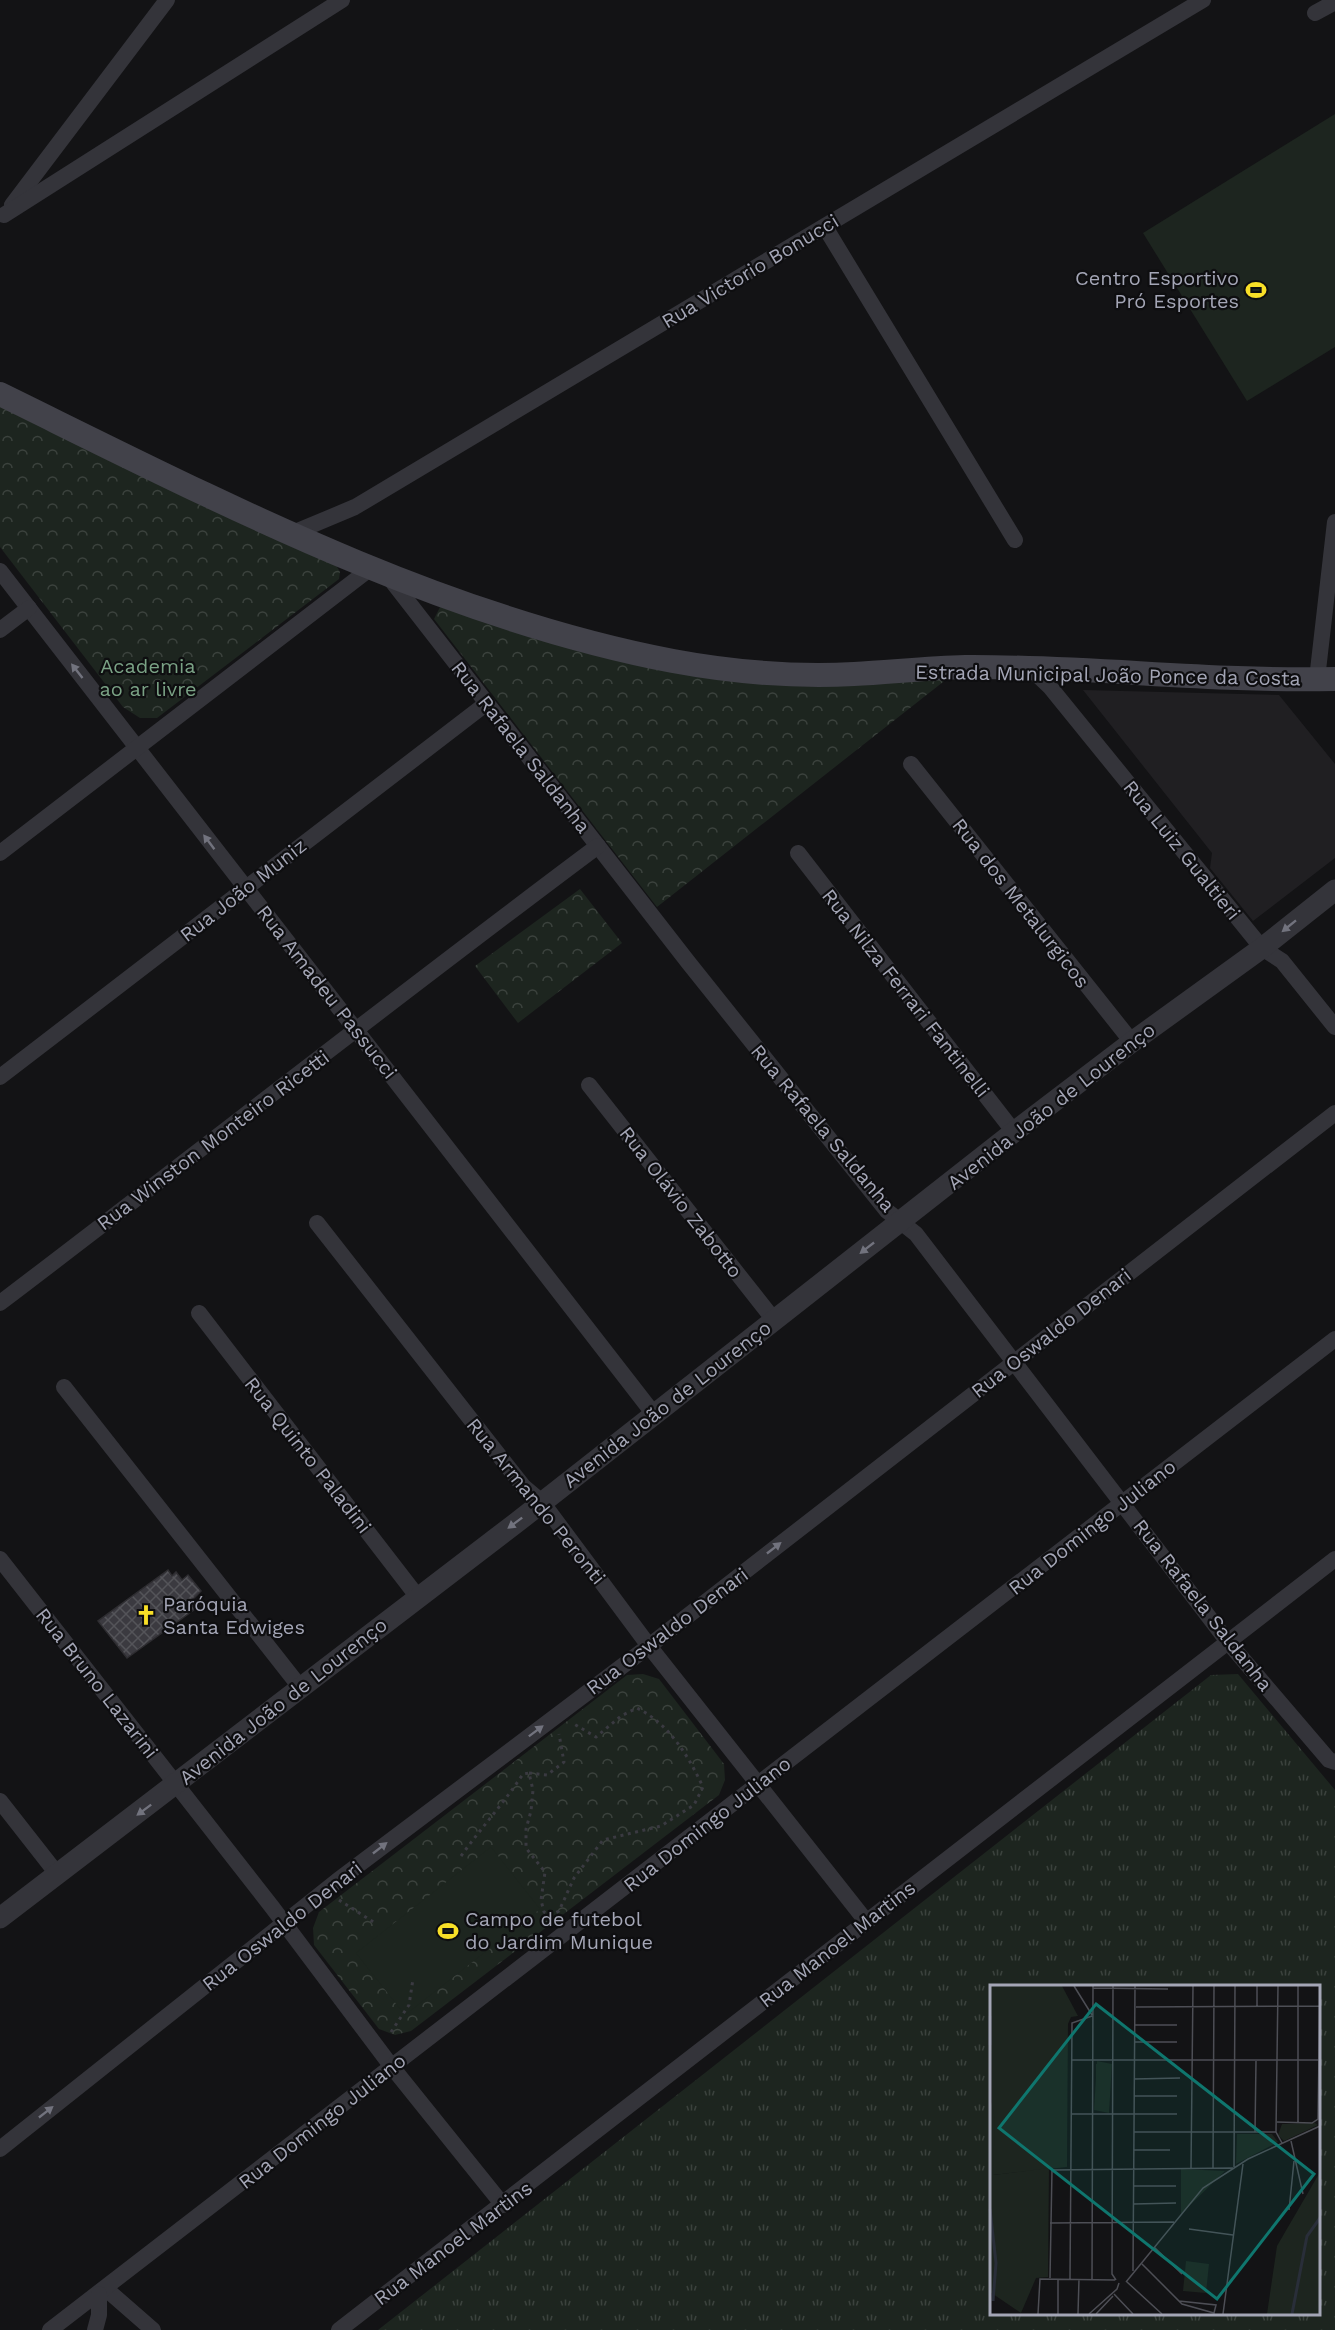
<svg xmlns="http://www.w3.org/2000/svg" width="1335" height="2330" font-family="'Work Sans',sans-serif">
<defs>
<pattern id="grass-tufts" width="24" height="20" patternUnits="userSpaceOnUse" patternTransform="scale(1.5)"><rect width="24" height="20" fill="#1d251f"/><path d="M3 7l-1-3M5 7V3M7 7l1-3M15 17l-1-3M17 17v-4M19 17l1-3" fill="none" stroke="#3b423d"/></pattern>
<pattern id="forest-crowns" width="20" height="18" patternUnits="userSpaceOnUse" patternTransform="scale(1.5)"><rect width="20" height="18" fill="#1d251f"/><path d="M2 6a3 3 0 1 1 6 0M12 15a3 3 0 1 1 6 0" fill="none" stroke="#3b423d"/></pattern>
<pattern id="building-cross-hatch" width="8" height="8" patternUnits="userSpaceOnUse" patternTransform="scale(1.5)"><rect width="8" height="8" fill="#3b3a40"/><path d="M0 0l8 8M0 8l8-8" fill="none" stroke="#545459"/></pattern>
</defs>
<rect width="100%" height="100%" fill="#131315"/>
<!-- built -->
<path fill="#201f22" d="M1083,690l196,5 56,69v94l-82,63 -43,-53 2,-15z"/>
<!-- grass -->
<path fill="url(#grass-tufts)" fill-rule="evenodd" d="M1238,1674l97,116v540h-957l833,-655zM992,1986h326v328h-326z"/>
<!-- forest -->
<g fill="url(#forest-crowns)">
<path d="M0,406l336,159 4,7 -1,7 -182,139h-17l-17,-11 -123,-160z"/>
<path d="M440,607l225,59 292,5 -300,236 -223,-288z"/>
<path d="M580,889l42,54 -104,80 -43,-57z"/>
<path d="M643,1674l16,5 65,85 1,16 -6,15 -308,236 -16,4 -16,-6 -65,-84 -1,-17 6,-16 308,-237z"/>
</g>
<!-- pitch -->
<g fill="#1d251f">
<path d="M1335,114v233l-88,54 -104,-168z"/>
<path d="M491,1847l49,62 -135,106 -49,-62z"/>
</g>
<!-- building -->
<path fill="url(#building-cross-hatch)" stroke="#2e2d31" stroke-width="1.5" d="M168,1570l4,6 4,-4 6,8 6,-5 13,16 -11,11 5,7 -68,49 -29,-37z"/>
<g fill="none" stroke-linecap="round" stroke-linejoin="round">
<!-- path -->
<g stroke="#3a3a41" stroke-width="3" stroke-dasharray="3 4.5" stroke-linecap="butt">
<path d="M529,1773l18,2 17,-13 -5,-28"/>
<path d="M461,1856c20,-28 43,-53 62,-82l6,-1 4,17 -2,21 -5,18v19l19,24 -4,28 3,12 7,3 8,-4 15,-33 29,-38 58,-14 33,-21 9,-18c-15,-32 -34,-63 -66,-79l-16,8 -25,21 -22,-13"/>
<path d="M339,1900l36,23"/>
<path d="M391,2032l18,-27 4,-26"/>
</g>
<!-- minor -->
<g stroke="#34343a" stroke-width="16">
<path d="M1315,13l20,-11"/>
<path d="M12,205l155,-205"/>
<path d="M4,215l338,-215"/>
<path d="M825,227l190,313"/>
<path d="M293,533l62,-26 848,-507"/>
<path d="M0,571l653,842"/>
<path d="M388,576l300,386 199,249 29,23 312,408 101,118 6,2"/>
<path d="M0,630l29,-22"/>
<path d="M1031,669l19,18 212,261 20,13 53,66"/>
<path d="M1317,679l18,-157"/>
<path d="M911,764l221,278"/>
<path d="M0,853l371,-285"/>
<path d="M798,853l216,279"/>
<path d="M0,1077l487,-374"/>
<path d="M589,1085l185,235"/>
<path d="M317,1223l206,263 19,16 107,144 217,275"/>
<path d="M0,1303c200,-152 397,-307 598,-457"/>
<path d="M199,1313l218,283"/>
<path d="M64,1387l236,300"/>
<path d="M0,1559l272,348 120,160 111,138"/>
<path d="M0,1801l58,74"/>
<path d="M0,2149l337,-268 312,-235 686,-533"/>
<path d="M106,2289l47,41"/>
<path d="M50,2330l1285,-991"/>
<path d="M95,2330l4,-15v-21"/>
<path d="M339,2330l996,-771"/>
</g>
<!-- tertiary -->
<path stroke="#34343a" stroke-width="21" d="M0,1918l516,-395 498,-391 118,-90 130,-94 73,-58"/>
<!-- secondary -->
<path stroke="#42424a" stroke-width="24" d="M0,394c214,105 437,222 673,267 59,11 121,16 181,13 37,-2 74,-6 111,-7 123,-1 247,15 370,12"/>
</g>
<!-- one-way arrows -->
<defs><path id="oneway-solid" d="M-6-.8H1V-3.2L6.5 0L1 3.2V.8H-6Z" transform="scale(1.5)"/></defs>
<g fill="#72737e">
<use href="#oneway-solid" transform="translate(77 671) rotate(-128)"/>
<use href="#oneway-solid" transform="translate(209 842) rotate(-127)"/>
<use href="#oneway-solid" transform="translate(1289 926) rotate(141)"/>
<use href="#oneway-solid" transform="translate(867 1248) rotate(142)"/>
<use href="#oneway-solid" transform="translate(515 1523) rotate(143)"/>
<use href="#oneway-solid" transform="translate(774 1548) rotate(-38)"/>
<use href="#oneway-solid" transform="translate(536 1731) rotate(-37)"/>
<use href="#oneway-solid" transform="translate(144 1810) rotate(143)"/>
<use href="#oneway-solid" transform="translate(380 1848) rotate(-38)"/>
<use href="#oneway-solid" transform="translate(46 2112) rotate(-38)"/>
</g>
<!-- icons -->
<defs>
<g id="stadium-bare" transform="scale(1.62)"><path d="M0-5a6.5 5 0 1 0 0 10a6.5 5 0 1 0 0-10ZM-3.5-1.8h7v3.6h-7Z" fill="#f8df27" stroke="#0e0e10" stroke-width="2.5" paint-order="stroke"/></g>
<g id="church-bare" transform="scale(1.62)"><path d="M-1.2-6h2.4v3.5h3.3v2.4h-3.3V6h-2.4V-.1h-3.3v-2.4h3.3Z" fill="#f8df27" stroke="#0e0e10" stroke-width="2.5" paint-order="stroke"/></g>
</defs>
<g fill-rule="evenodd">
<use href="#stadium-bare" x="1256" y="290"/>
<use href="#church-bare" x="146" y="1615"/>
<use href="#stadium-bare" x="448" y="1931"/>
</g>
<g text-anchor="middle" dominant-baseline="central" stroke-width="4.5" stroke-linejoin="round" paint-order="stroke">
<!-- street labels -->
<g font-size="20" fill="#a4a6b6" stroke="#0e0e10">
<text transform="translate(750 271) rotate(-31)">Rua Victorio Bonucci</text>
<text transform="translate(1108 675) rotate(1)">Estrada Municipal João Ponce da Costa</text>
<text transform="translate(521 747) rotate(52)">Rua Rafaela Saldanha</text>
<text transform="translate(1182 850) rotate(51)">Rua Luiz Gualtieri</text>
<text transform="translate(243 890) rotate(-38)">Rua João Muniz</text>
<text transform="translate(1021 903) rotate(52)">Rua dos Metalurgicos</text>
<text transform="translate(327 992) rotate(52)">Rua Amadeu Passucci</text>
<text transform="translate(906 993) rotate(52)">Rua Nilza Ferrari Fantinelli</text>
<text transform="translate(1051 1106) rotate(-38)">Avenida João de Lourenço</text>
<text transform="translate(823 1128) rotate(50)">Rua Rafaela Saldanha</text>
<text transform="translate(213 1140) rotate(-37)">Rua Winston Monteiro Ricetti</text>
<text transform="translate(681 1202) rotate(52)">Rua Olávio Zabotto</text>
<text transform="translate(1051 1333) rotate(-38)">Rua Oswaldo Denari</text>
<text transform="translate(667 1404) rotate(-38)">Avenida João de Lourenço</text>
<text transform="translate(308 1455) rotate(52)">Rua Quinto Paladini</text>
<text transform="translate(536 1501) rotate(51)">Rua Armando Peronti</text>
<text transform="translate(1092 1527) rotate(-38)">Rua Domingo Juliano</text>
<text transform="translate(1203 1605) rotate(52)">Rua Rafaela Saldanha</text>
<text transform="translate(667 1631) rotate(-37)">Rua Oswaldo Denari</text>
<text transform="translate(97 1683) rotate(52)">Rua Bruno Lazarini</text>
<text transform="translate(283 1701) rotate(-38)">Avenida João de Lourenço</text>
<text transform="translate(707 1824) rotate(-38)">Rua Domingo Juliano</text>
<text transform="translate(282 1926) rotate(-38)">Rua Oswaldo Denari</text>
<text transform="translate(837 1944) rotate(-38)">Rua Manoel Martins</text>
<text transform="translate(322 2121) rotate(-38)">Rua Domingo Juliano</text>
<text transform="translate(453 2243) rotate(-37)">Rua Manoel Martins</text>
</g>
<!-- poi labels -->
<g font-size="20" fill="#a4a6b6" stroke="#0e0e10" text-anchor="start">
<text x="1239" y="278" text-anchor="end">Centro Esportivo<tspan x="1239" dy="23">Pró Esportes</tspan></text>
<text x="163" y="1604">Paróquia<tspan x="163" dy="23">Santa Edwiges</tspan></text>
<text x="465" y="1919">Campo de futebol<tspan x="465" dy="23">do Jardim Munique</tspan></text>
</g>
<!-- park labels -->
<g font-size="20" fill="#7aa285" stroke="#0e0e10">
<text x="148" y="666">Academia<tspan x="148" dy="23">ao ar livre</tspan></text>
</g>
</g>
<!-- overview -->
<g transform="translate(990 1985)">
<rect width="330" height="330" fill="#131315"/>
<path d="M0,1h72l16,30 -7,1 -3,7 -1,143 -74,8z" fill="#1d251f"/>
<path d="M107,76l15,3 -3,49 -15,-3zM0,112l5,21 -2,57 56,-7 -1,109 -12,1 -15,35 -31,-21zM325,138l3,2 -34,16 -6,-6 4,-11zM247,149h35l6,8 -42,22zM191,184l44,2 -44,43zM330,187v142h-53l10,-68z" fill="#1d251f"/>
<path d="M106,79h9v21h-9zM196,276l23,3 -3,29 -23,-2z" fill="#1d251f"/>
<path fill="none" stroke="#292e39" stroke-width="3" d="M0,31v29M0,224l6,54 -3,38M302,329l15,-78 13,-18"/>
<path fill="none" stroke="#4d4e55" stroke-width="1.5" d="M84,1l18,29M123,1l-1,288 4,6M288,1l-2,146 6,11M103,3l75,1M267,21v-20M146,22l184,-1M145,40h42M145,57h42M81,75h249M144,94l46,-1M144,111h43M81,129h106M287,137l35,1 6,-4 2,-133M308,137v-136M144,147h142M265,147l1,-71M301,156l12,53M144,165h36M244,182l1,-181M201,183l2,-182M223,183l1,-182M144,201h42M144,219l42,-1M299,225l5,-49M60,238l124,-1M199,244l44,6M164,262l28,27M152,279l40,40 32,9 2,-8 -37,-4M143,286l2,-285M60,293l2,-108 181,-2M80,294l2,-256 20,-7M102,294l1,-293M136,297l77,-94 45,-29 72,-33M137,297l35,32M124,309l19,20M48,329l2,-35 75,1M68,329v-35M88,329l1,-35M99,329l28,-25 2,-6M106,329l17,-18M233,329l20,-150"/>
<path fill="#0f766e" fill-opacity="0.15" stroke="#0f766e" stroke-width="3" d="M106,19l218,170 -97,125 -218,-171z"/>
<rect width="330" height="330" fill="none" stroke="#a4a6b6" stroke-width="3"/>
</g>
</svg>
